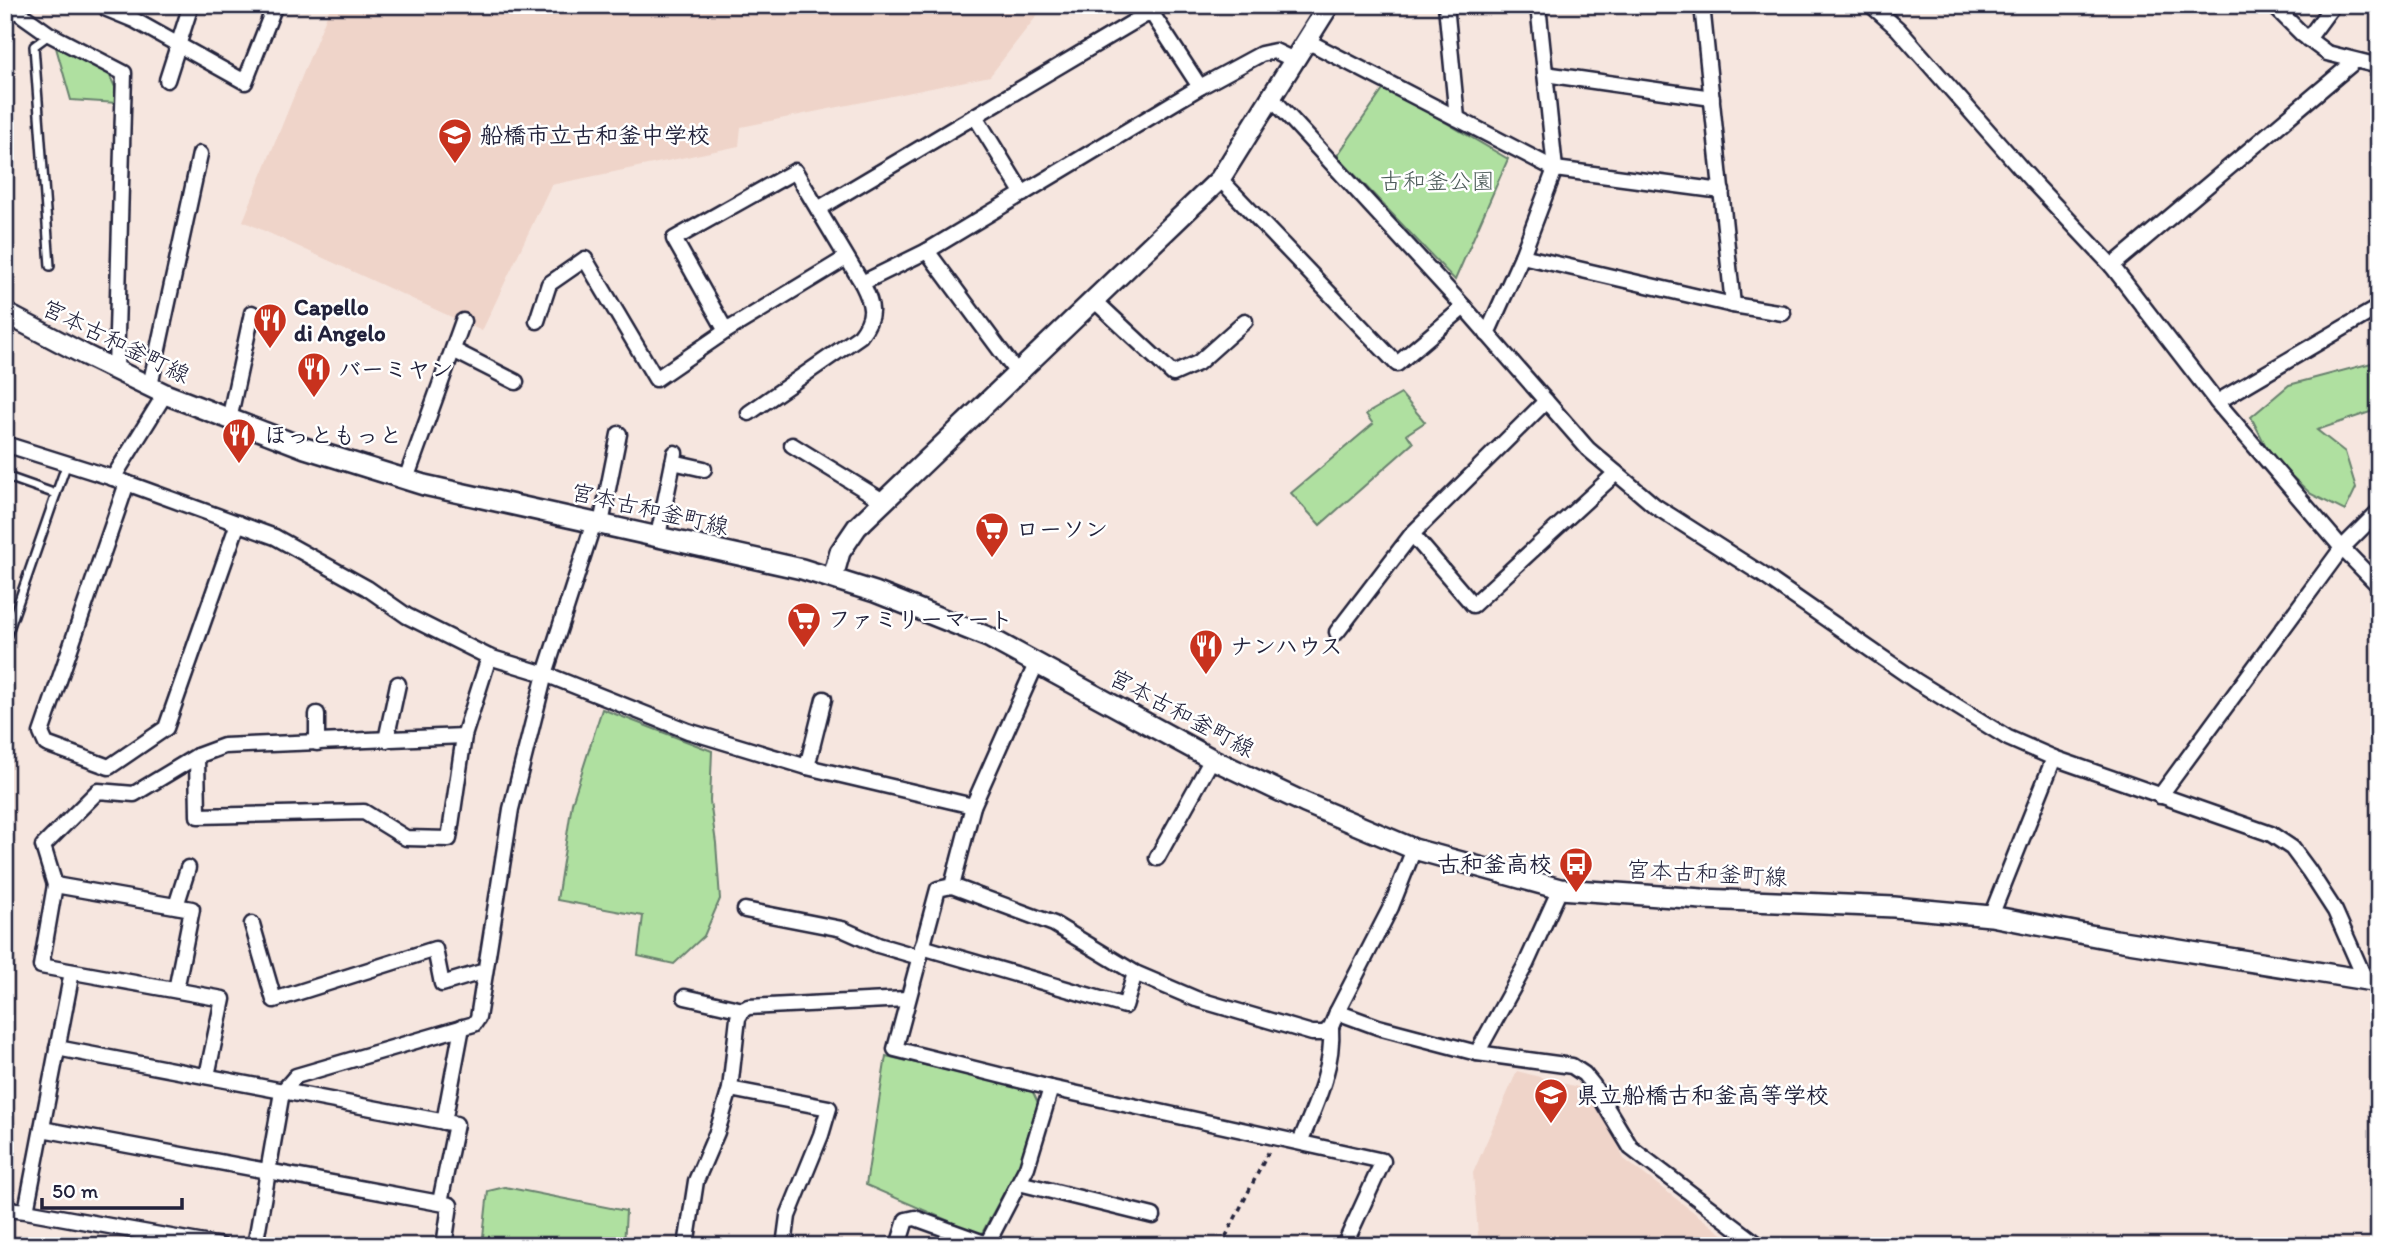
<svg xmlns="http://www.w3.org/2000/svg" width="2384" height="1251" font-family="Itim,'Klee One',sans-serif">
<rect width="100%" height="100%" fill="#f6e6df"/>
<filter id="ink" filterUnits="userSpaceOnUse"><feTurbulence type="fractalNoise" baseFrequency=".0143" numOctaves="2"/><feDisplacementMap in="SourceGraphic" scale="14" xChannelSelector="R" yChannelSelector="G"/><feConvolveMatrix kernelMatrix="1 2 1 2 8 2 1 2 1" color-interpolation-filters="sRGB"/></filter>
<g filter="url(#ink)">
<!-- built -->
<g fill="#efd4c9">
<path d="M331,5h714l-55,71 -249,51 -2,19 -188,39 -69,146 -239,-110z"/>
<path d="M1517,1071l76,20 31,68 114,87h-259l-6,-73z"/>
</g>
<!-- green -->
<g fill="#afe0a0" stroke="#68816e" stroke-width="2">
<path d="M55,44l53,28 7,15 2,16 -46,-3z"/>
<path d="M1385,87l123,72 -53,121 -118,-124z"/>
<path d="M2379,361v48l-62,21 28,22 11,36 -11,23 -34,-17 -39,-36 -21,-41 38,-32z"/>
<path d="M1401,394l24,28 -18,12 6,9 -93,82 -29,-32 82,-69 -7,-10z"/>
<path d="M602,709l110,42 -2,50 6,42 4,56 -16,37 -30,28 -36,-8 5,-40 -86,-16 15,-97z"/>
<path d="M886,1056l146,34 6,13 -19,62 -38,70 -115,-50z"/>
<path d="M505,1187l121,24 -2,35h-142l6,-55z"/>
</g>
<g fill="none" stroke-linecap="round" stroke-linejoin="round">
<!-- service casing -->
<g stroke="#22223b" stroke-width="12">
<g id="service">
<path d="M49,35l-15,11 16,220"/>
<path d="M5,476l51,18 -51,147"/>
<path d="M56,494l11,-31"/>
</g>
</g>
<!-- minor casing -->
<g stroke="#22223b" stroke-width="19">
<g id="minor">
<path d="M8,5l41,29 75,39 -8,297"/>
<path d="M1446,5l11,113"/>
<path d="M1702,5l31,300"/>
<path d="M1871,5l27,24 135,153 79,84 105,136 125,146 37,38"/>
<path d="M2273,5l30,30 24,18 52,13"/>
<path d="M1145,6l6,6 49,75"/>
<path d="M107,9l27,11 111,62 30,-77"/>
<path d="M2308,39l25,-34"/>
<path d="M1307,41l248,128 167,22"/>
<path d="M1545,74l167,24"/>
<path d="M167,80l24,-75"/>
<path d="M1272,98l192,209 124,142 67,57 105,67 156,108 92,57 46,20 217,76 21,14 17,23 26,40 30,68"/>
<path d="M975,116l48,78"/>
<path d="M1220,179l177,185 67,-57"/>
<path d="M818,209l344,-204"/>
<path d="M927,251l91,123"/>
<path d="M1522,256l211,49 50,8"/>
<path d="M2112,266l243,-205"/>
<path d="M1094,300l79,74 25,-11 47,-42"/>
<path d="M537,321l12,-37 36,-25 71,120 70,-48 120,-73"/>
<path d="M726,331l-52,-92 121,-68 67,112 65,-32 273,-164 61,-33 14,-3 19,9"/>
<path d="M1487,334l35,-78 33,-87 -17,-164"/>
<path d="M453,350l63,32"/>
<path d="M150,386l50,-232"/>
<path d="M2217,402l162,-95"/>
<path d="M749,413l111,-77c16,-20 13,-31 2,-53"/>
<path d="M229,420l23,-107"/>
<path d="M5,444l108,34 162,59 92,51 40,28 82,41 56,17 143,57 119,36 166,39"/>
<path d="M792,445l91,56"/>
<path d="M673,462l31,7"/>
<path d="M113,478l52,-84"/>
<path d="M406,479l57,-158"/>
<path d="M127,483l-86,250 5,11 63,23 57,-39 72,-205"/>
<path d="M601,524l18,-90"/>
<path d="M1412,534l61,71 143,-132"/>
<path d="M658,536l17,-83"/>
<path d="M1337,632l75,-98 134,-133"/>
<path d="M1037,662l-64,144 -21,80 -14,3 -43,160 156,39 332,73 -39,85"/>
<path d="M317,714v29"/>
<path d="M386,740l12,-56"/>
<path d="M197,756l1,60 166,-4 42,26 43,1 15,-103 25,-79"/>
<path d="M807,767l17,-68"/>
<path d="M2160,796l182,-248 37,-37"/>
<path d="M1157,858l55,-99"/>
<path d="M55,885l137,24 -16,81"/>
<path d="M952,886l102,38 81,49 61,26 116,34h13l6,-6 6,-15 54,-105 23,-58"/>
<path d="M176,906l12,-38"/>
<path d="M745,910l97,19 36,16 41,12"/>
<path d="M1991,916l63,-158"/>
<path d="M252,924l22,76 161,-51 7,35 43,-13"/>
<path d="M922,947l203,59 10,-33"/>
<path d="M685,997l58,13"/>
<path d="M1337,1012l41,15 99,26 95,13 12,8 9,11 38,63 129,98"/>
<path d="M57,1048l399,76 -16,78"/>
<path d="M1477,1053l49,-89 34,-75"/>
<path d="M207,1076l16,-77 -182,-33 14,-81 -12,-39 55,-55 36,3 63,-38 27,-10 240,-10"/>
<path d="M730,1089l99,19 -8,27 -33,81 -4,30"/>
<path d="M444,1122l18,-95"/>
<path d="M42,1129l408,76 -6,41"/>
<path d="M1300,1142c15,-36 34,-75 31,-115"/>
<path d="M1019,1183l134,33"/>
<path d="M26,1211l46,-239"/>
<path d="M5,1213l1,-4 20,2 195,35"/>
<path d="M255,1246l27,-154 14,-16 178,-52 4,-6 33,-209 34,-135 49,-152"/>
<path d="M686,1246l10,-65 21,-49 13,-43 8,-71 5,-8 5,-3 158,-8"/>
<path d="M898,1246l8,-26 9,-2 72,26"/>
<path d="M986,1246l41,-79 24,-79"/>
</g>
</g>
<!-- tertiary casing -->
<g stroke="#22223b" stroke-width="24">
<g id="tertiary">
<path d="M5,313l80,42 80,39 140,54 119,37 378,84 73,23 113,45 224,122 93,44 109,46 146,40 142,10 192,8 97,9 125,24 263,42"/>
<path d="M833,577l7,-25 17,-25 363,-348 109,-174"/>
</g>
</g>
<!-- path -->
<path stroke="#22223b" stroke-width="3.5" stroke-dasharray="5 5" stroke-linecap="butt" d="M1221,1246l48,-95"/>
<!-- service -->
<use href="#service" stroke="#fff" stroke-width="7"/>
<!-- minor -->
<use href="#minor" stroke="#fff" stroke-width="14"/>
<!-- tertiary -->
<use href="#tertiary" stroke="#fff" stroke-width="19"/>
</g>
</g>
<!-- icons -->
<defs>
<g id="school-pin" transform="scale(1.75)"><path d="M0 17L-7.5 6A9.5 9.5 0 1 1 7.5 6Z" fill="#c8321e" stroke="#fff"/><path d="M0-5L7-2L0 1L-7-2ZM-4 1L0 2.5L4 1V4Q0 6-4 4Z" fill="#fff"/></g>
<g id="restaurant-pin" transform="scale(1.75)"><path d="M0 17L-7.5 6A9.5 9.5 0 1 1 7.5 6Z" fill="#c8321e" stroke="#fff"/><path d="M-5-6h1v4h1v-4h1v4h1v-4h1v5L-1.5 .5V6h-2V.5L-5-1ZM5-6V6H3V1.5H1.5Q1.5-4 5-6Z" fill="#fff"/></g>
<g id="supermarket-pin" transform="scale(1.75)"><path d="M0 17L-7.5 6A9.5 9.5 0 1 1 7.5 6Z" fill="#c8321e" stroke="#fff"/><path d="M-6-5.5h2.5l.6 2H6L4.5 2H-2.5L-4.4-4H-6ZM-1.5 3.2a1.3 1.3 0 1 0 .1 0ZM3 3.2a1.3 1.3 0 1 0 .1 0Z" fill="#fff"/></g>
<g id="bus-pin" transform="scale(1.75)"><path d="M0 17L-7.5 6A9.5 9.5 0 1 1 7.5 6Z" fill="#c8321e" stroke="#fff"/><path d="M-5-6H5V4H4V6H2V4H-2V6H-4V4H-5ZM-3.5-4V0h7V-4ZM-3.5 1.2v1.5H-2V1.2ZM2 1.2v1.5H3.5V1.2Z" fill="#fff"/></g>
</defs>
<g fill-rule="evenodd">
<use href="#school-pin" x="455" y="135"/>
<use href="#restaurant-pin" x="270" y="320"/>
<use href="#restaurant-pin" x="314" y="369"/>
<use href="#restaurant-pin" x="239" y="435"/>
<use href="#supermarket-pin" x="992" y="529"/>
<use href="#supermarket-pin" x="804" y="619"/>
<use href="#restaurant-pin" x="1206" y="646"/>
<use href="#bus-pin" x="1576" y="864"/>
<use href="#school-pin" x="1551" y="1095"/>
</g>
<g text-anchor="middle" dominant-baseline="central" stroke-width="5" stroke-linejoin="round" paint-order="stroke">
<!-- poi labels -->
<g font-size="23" font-weight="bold" fill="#22223b" stroke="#fff" text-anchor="start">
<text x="480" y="135">船橋市立古和釜中学校</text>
<text x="294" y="307">Capello<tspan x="294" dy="26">di Angelo</tspan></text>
<text x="338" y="369">バーミヤン</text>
<text x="264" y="435">ほっともっと</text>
<text x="1016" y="529">ローソン</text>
<text x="828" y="619">ファミリーマート</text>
<text x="1230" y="646">ナンハウス</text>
<text x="1552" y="864" text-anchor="end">古和釜高校</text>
<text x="1576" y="1095">県立船橋古和釜高等学校</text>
</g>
<!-- park labels -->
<g font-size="23" fill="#4c5b59" stroke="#fff">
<text x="1437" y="181">古和釜公園</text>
</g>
<!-- street labels -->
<g font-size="23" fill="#22223b" stroke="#fff">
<text transform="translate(116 341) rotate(26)">宮本古和釜町線</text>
<text transform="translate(650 509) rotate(13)">宮本古和釜町線</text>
<text transform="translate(1182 713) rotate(28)">宮本古和釜町線</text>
<text transform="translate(1707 873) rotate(3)">宮本古和釜町線</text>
</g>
</g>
<!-- margin -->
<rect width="2384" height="1251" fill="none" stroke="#fff" stroke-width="28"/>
<rect x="14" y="14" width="2356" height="1223" fill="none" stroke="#22223b" stroke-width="2.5" filter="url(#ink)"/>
<!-- scale -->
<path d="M42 1198v10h140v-10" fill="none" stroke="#22223b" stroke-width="3.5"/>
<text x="52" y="1198" font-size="21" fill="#22223b" stroke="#ffffff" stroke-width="5" paint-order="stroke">50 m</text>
</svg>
